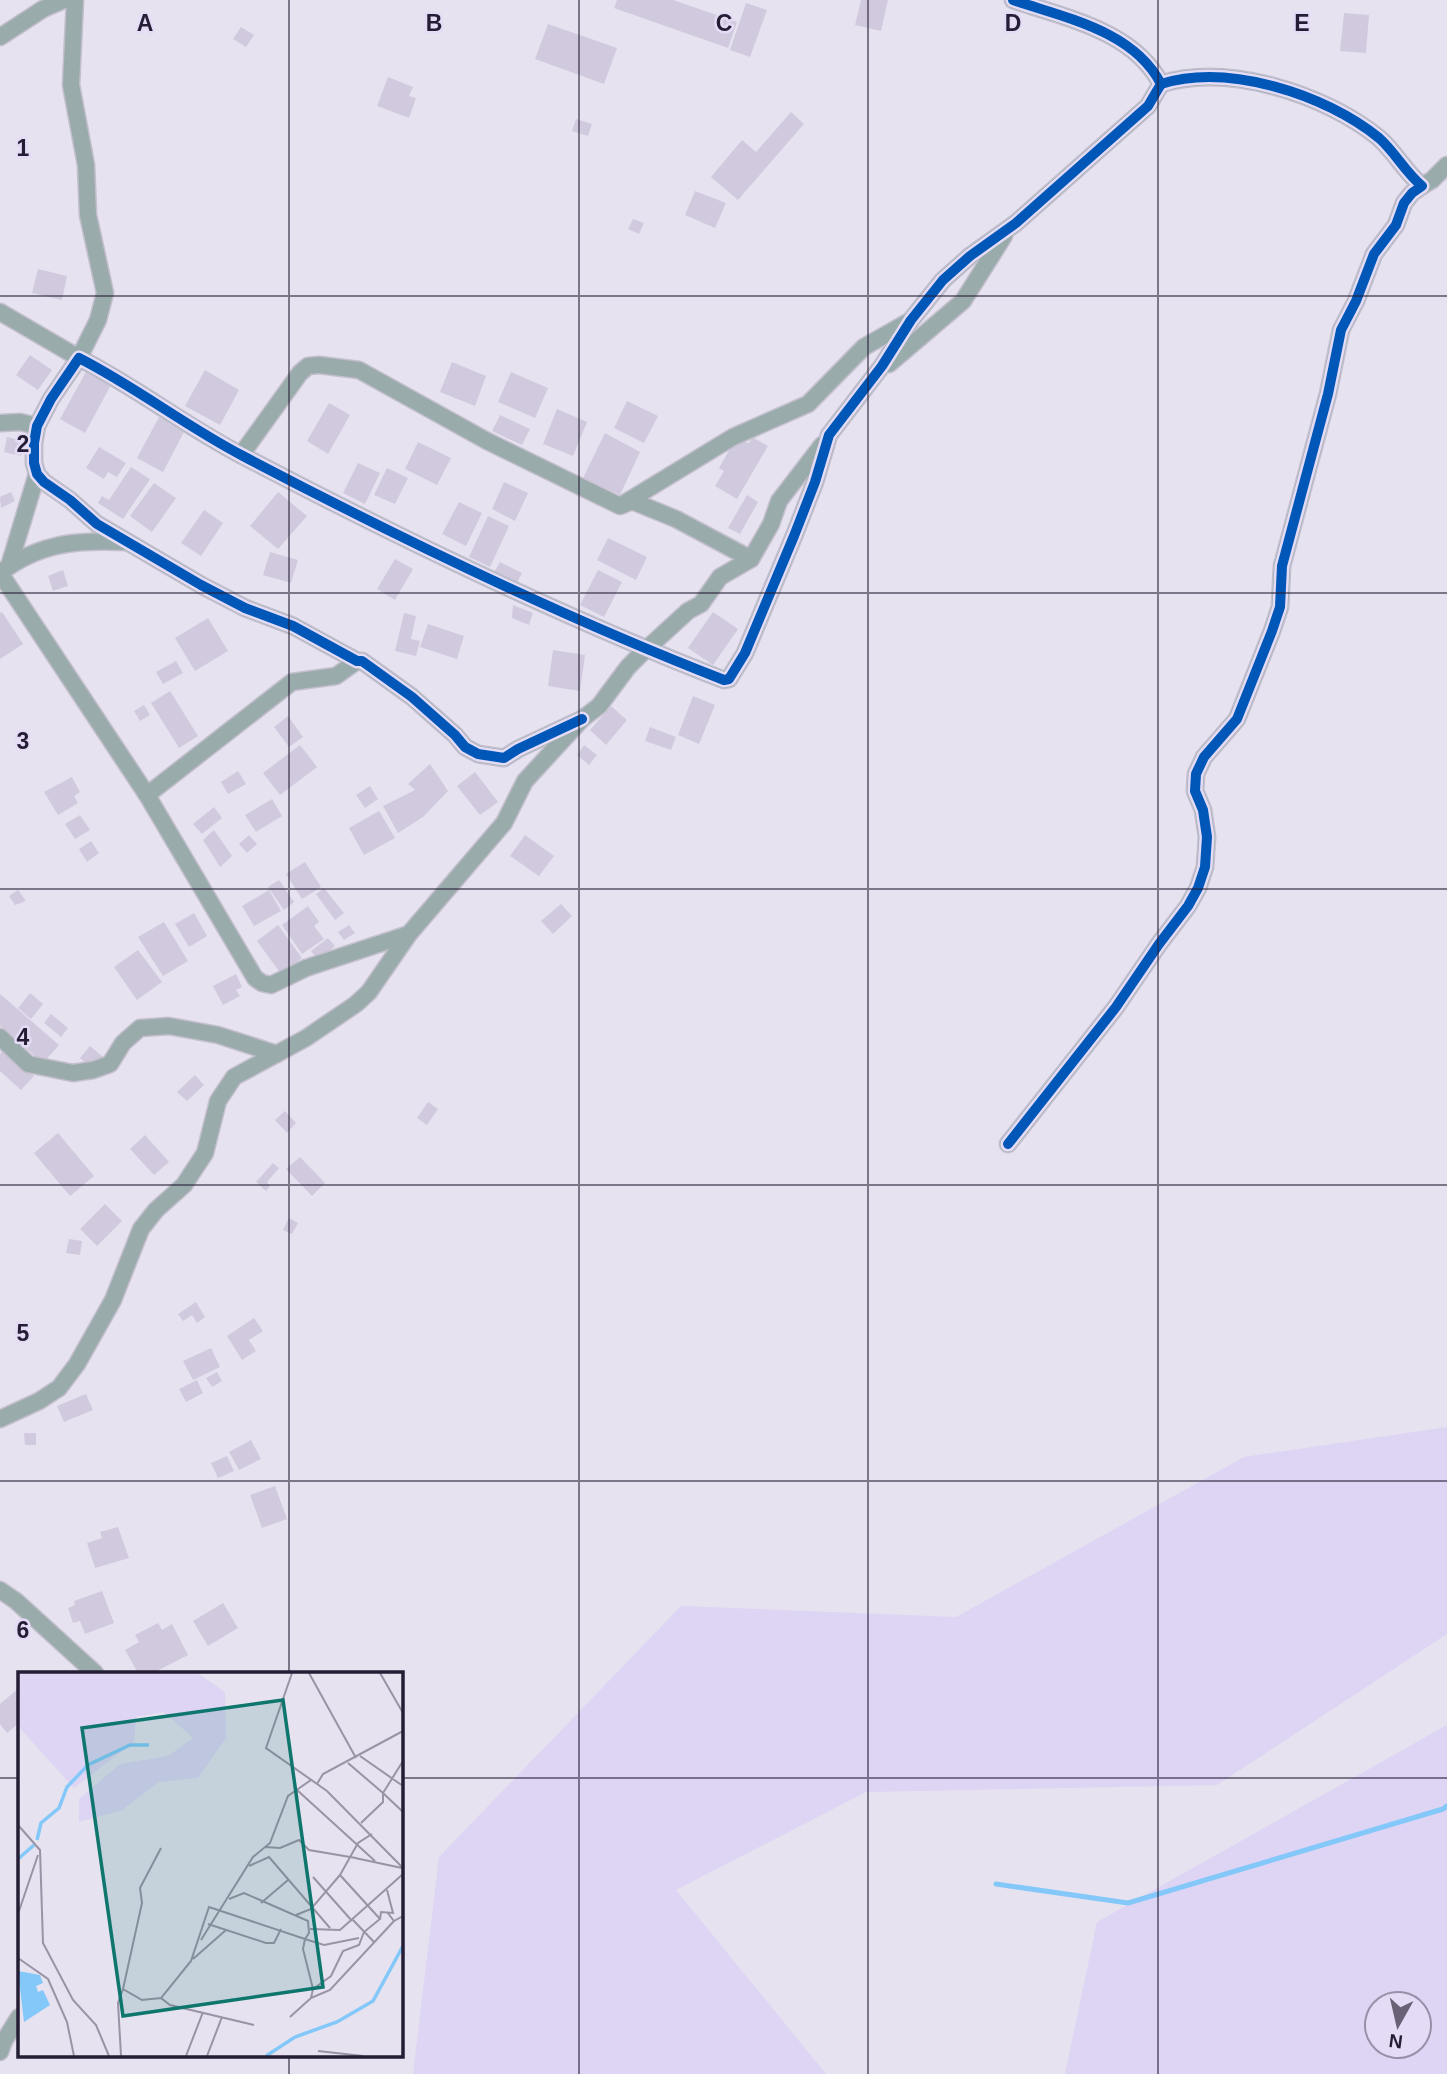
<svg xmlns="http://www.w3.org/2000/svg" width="1447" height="2074" font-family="Arial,sans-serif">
<rect width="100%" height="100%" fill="#e6e2f0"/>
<!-- green -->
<g fill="#ded4f4" fill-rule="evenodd">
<path d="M1447,1427v207l-230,151 -351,7 -190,98 150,184h-413l26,-217 242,-251 275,11 288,-160z"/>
<path d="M1447,1725v349h-382l32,-152zM1377,2004h42v42h-42z"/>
</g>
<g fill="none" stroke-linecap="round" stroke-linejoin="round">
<!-- stream -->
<path stroke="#83c8f9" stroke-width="5" d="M996,1884l132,19 315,-94 4,-3"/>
</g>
<!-- building -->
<g fill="#d1cade">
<path d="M617,0h56l64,22 -9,26 -114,-40z"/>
<path d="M861,0h27l-7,31 -26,-6z"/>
<path d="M746,3l21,7 -17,47 -20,-7z"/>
<path d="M1344,13l25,2 -3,38 -26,-2z"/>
<path d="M548,24l69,24 -13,36 -69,-25z"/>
<path d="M241,27l13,8 -8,12 -13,-8z"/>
<path d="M388,77l25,10 -4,9 7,2 -7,20 -32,-12z"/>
<path d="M791,112l13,12 -66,76 -27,-23 31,-37 14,12z"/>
<path d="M576,119l16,5 -4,12 -16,-5z"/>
<path d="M695,191l31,12 -11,25 -30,-13z"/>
<path d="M633,219l11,4 -5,11 -11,-5z"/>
<path d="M38,269l29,7 -5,24 -30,-7z"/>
<path d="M30,355l22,15 -14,20 -22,-15z"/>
<path d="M452,362l34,14 -11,30 -35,-14z"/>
<path d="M87,370l25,13 -27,50 -25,-14z"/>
<path d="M205,370l34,20 -19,35 -35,-19z"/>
<path d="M511,372l37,16 -13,30 -37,-16z"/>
<path d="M627,401l31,15 -14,27 -30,-15z"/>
<path d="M329,403l21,12 -22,39 -21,-13z"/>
<path d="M557,409l30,13 -14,34 -30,-12z"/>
<path d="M500,415l30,14 -8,16 -30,-14z"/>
<path d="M159,417l26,13 -22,42 -26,-14z"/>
<path d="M605,433l35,19 -20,43 -37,-17z"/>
<path d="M7,437l18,4 -4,15 -17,-4z"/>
<path d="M752,437l16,9 -31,53 -22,-13 9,-15 -5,-3 16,-28 14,3z"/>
<path d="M418,442l33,16 -14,27 -32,-16z"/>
<path d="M99,447l27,16 -9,14 -9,-5 -4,7 -18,-11z"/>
<path d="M358,463l22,10 -15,31 -22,-11z"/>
<path d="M131,467l19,12 -27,40 -25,-16 4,-7 7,4z"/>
<path d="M387,468l21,10 -13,26 -21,-9z"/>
<path d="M504,482l24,11 -13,28 -23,-12z"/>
<path d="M154,483l22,15 -24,34 -22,-16z"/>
<path d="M11,492l4,9 -14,7 -1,-11z"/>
<path d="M278,492l29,24 -29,33 -28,-23z"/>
<path d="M747,495l11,7 -18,32 -12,-6z"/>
<path d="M459,502l23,11 -16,33 -24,-12z"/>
<path d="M204,510l19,13 -22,33 -20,-13z"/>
<path d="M488,516l21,10 -19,41 -21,-10z"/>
<path d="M608,538l39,19 -11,23 -39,-20z"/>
<path d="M270,552l28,8 -7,23 -28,-8z"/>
<path d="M395,559l18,10 -18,31 -18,-11z"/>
<path d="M500,562l22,11 -6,12 -23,-11z"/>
<path d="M63,570l5,16 -15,5 -5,-15z"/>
<path d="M598,570l24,12 -18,35 -24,-12z"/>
<path d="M513,605l20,8 -4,12 -17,-7z"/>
<path d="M2,612l21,32 -23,15v-46z"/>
<path d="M713,612l25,17 -25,36 -25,-17z"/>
<path d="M404,613l12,3 -5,23 9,2 -4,15 -21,-5z"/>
<path d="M208,618l20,33 -33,20 -20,-33z"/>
<path d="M428,624l36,12 -7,23 -37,-12z"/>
<path d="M553,650l32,5 -5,36 -32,-5z"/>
<path d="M176,661l7,12 -20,11 -7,-12z"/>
<path d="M170,691l28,45 -19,12 -28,-45z"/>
<path d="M693,696l22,9 -16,39 -21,-9z"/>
<path d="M144,705l6,10 -10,6 -6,-10z"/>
<path d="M611,706l16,14 -21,25 -16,-15z"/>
<path d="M288,716l15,21 -14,10 -15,-20z"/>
<path d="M650,727l26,10 -5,13 -26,-9z"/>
<path d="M300,745l17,22 -37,28 -17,-22z"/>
<path d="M584,745l13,10 -8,10 -12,-10z"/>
<path d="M430,764l18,27 -25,26 -25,16 -15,-27 32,-16 -7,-6z"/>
<path d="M238,771l8,13 -18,10 -7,-12z"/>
<path d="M475,772l23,30 -18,13 -23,-29z"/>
<path d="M72,777l8,15 -6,4 4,7 -20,12 -14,-23z"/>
<path d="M370,786l8,13 -13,9 -9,-13z"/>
<path d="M272,799l10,17 -26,16 -11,-17z"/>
<path d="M214,807l8,11 -20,16 -9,-10z"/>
<path d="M379,811l16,27 -31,17 -15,-27z"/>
<path d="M80,815l10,15 -15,9 -10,-15z"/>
<path d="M214,830l18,26 -12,11 -17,-27z"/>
<path d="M249,835l8,9 -10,9 -8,-9z"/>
<path d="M525,835l29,21 -15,20 -29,-20z"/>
<path d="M91,841l8,12 -12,9 -8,-13z"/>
<path d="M305,862l16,25 -19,12 -16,-25z"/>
<path d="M279,880l15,22 -10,8 -16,-23z"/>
<path d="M324,888l20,25 -9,7 -19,-26z"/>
<path d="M18,890l8,11 -11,4 -6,-9z"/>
<path d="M269,890l12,21 -27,15 -12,-20z"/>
<path d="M561,904l11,12 -19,18 -12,-13z"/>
<path d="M308,906l11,16 -5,4 10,13 -22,15 -20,-29z"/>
<path d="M194,913l13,23 -18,11 -14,-23z"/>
<path d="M164,922l24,39 -25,15 -25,-39z"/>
<path d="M278,925l24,33 -21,16 -24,-33z"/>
<path d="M349,925l6,8 -11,7 -6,-8z"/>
<path d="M328,938l7,8 -17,14 -7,-9z"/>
<path d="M138,950l24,32 -25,18 -23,-33z"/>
<path d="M236,974l6,13 -6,3 4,6 -17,9 -10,-19z"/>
<path d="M30,993l13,11 -12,15 -13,-11z"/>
<path d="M0,994l59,51 -16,18 -43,-37z"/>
<path d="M51,1014l17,14 -7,9 -17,-14z"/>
<path d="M90,1046l13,11 -10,12 -13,-11z"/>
<path d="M4,1050l30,26 -13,14 -21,-19v-17z"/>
<path d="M195,1075l9,10 -17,16 -10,-9z"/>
<path d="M428,1102l10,7 -11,16 -10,-7z"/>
<path d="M285,1111l11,12 -9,10 -12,-13z"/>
<path d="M58,1133l36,43 -24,20 -36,-43z"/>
<path d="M145,1135l24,27 -15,13 -24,-26z"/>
<path d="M300,1157l25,26 -13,13 -26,-27z"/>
<path d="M273,1163l6,5 -12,14 3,4 -4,5 -10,-9z"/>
<path d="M105,1204l17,17 -25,25 -17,-17z"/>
<path d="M289,1218l9,5 -6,11 -9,-4z"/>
<path d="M69,1239l13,2 -2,14 -14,-2z"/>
<path d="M196,1302l9,15 -8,6 -5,-8 -9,6 -5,-7z"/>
<path d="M254,1318l9,13 -14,9 7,11 -14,9 -15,-24z"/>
<path d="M211,1348l9,19 -27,13 -10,-19z"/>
<path d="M217,1372l5,9 -10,6 -6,-9z"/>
<path d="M197,1380l6,13 -17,9 -7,-13z"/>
<path d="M86,1394l7,16 -29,12 -7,-16z"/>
<path d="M24,1433h12v12h-11z"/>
<path d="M251,1440l10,19 -22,11 -10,-18z"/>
<path d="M227,1456l7,15 -16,7 -7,-15z"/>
<path d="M275,1486l12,33 -25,9 -12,-33z"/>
<path d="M118,1527l11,31 -34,10 -8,-25 15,-5 -2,-6z"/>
<path d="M102,1591l12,32 -29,11 -5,-13 -7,2 -5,-15 7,-3 -1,-4z"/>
<path d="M223,1603l15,25 -30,18 -15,-25z"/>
<path d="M158,1623l4,7 10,-6 16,31 -35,18h-15l-13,-23 14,-8 -4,-7z"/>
<path d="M19,1688v35l-12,10 -7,-9v-20z"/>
</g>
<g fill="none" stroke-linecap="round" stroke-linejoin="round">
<!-- minor casing -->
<g stroke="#c4bfcd" stroke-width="19">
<g id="minor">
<path d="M0,37l43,-28 21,-9"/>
<path d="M1422,186l10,-6 15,-15"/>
<path d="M0,312l79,46 19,-38 7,-27 -17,-78 -2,-50 -15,-80 4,-85"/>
<path d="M889,364l74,-63 41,-65"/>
<path d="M0,423l20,-1 17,4"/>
<path d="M241,455l59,-82 8,-7 11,-1 40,5 128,71 133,65 12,-5 44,18 75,40"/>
<path d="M623,504l110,-67 75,-33 56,-57 44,-25"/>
<path d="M9,566l28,-92"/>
<path d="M0,573l147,222 108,183 7,5 9,2 35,-17 103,-34"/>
<path d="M0,573c40,-31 78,-33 126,-31"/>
<path d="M582,719l-64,30 -14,9 -26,-4 -13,-7 -10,-12 -43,-38 -50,-36h-5l-64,-35 -48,-18 -44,-23 -104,-61 -27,-24 -26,-18 -7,-8 -3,-11v-20l3,-17 14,-27 28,-41c57,29 108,69 164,98 156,82 316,160 481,224l5,-1 16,-26 49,-117 21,-54 14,-47 53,-69 29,-46 32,-40 27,-24 46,-33 132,-117 13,-22c-27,-53 -95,-66 -148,-84"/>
<path d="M147,795l145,-113 44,-6 21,-15"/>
<path d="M0,1037l28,27 45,9 20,-3 17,-6 13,-21 17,-15 29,-2 49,9 59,19"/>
<path d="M1008,1144l108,-137 43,-63 29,-38 10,-18 7,-21 2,-30 -4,-27 -8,-19 1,-17 8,-17 33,-38 35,-88 8,-24 2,-41 46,-172 13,-64 15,-29 18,-47 22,-29 8,-22 8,-10 10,-7c-17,-14 -27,-34 -43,-48 -54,-44 -151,-75 -218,-54"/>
<path d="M0,1419l39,-18 20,-13 18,-24 36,-64 28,-71 15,-19 28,-25 21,-32 13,-52 16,-24 72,-39 50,-34 13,-12 40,-58 95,-111 21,-42 57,-62 17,-13 29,-39 12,-12 48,-44 13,-7 19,-27 31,-18 20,-35 8,-23 43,-56"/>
<path d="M0,1590l16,11 79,72"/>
<path d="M0,2052l4,-11 15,-24"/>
</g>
</g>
<!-- minor -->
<use href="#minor" stroke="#9aabac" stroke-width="16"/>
<!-- cycleway casing -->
<g stroke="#e4dcf6" stroke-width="15">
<g id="cycleway">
<path d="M582,719l-64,30 -14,9 -26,-4 -13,-7 -10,-12 -43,-38 -50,-36h-5l-64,-35 -48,-18 -44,-23 -104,-61 -27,-24 -26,-18 -7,-8 -3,-11v-20l3,-17 14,-27 28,-41c57,29 108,69 164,98 156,82 316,160 481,224l5,-1 16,-26 49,-117 21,-54 14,-47 53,-69 29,-46 32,-40 27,-24 46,-33 132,-117 13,-22c-27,-53 -95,-66 -148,-84"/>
<path d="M1008,1144l108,-137 43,-63 29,-38 10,-18 7,-21 2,-30 -4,-27 -8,-19 1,-17 8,-17 33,-38 35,-88 8,-24 2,-41 46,-172 13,-64 15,-29 18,-47 22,-29 8,-22 8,-10 10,-7c-17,-14 -27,-34 -43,-48 -54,-44 -151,-75 -218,-54"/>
</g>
</g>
<!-- cycleway -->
<use href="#cycleway" stroke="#0057b8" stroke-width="10"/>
</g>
<!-- grid -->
<path fill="none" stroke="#251d34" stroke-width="2" stroke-opacity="0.55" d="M289,0v1673M579,0v2074M868,0v2074M1158,0v2074M0,296h1447M0,593h1447M0,889h1447M0,1185h1447M0,1481h1447M0,1778h19M401,1778h1046M289,2055v19"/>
<!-- overview -->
<g transform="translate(18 1672)">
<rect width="385" height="385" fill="#e6e2f0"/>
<path d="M0,1h179l28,19 1,46 -28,40 -39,4 -37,28 -43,12v-23l41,-35 48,-8 25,-18 -29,-26 -28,5 -2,25 -60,46 -56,-62z" fill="#ded4f4"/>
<path d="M0,299l22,4 3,8 -7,3 2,6 5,-2 7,15 -26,17z" fill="#83c8f9"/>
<path fill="none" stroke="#83c8f9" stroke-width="3.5" d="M19,168l4,-17 18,-15 8,-21 21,-22 42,-20h19M0,187l16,-14M248,384l29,-19 42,-15 36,-21 30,-55"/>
<path fill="none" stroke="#9993a5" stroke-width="2" d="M274,1l-26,75 61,43 76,77M291,1l47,85M362,1l23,40M342,84l43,30M385,89l-20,32 20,19M330,91l35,30v9l-22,21M299,112l6,-10 80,-43M279,118l78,71M0,153l22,25 3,93 30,57 23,25 13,31M247,175l15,1 19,-8 10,10 47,8M337,186l47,10M231,194l20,-9 61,71M295,205l39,44M211,227l15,-6 64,28 1,12 -4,6 -96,-32 -18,54 -30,37 9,7 84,20M243,231l27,-23M369,240l7,9 9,-5M0,242l20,-59M278,243l15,-6 29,-34M362,247l1,-7 12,1 -6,-23M335,248l21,22M190,252l58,19h8l7,-14M292,257l30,1 63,-56M183,268l52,-83 17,-14 18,-47 23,-16M0,286l30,21 19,43 7,34M175,287l33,-29M295,317l18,-13 12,-25 16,-6 5,-13 16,-13 -40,-44 18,-32 14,-9M143,326l-19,2 -19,-11 19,-86 -2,-15 21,-40M293,326l19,-8 64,-69M272,345l21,-19 2,-9 -10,-40 2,-10 19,6 35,-7M300,379l45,5M103,384l-3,-53 5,-14M168,384l17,-44M189,384l15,-39"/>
<path fill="#0f766e" fill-opacity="0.15" stroke="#0f766e" stroke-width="3.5" d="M265,28l40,287 -200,29 -41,-288z"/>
<rect width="385" height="385" fill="none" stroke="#251d34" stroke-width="3.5"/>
</g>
<g font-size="23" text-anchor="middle" font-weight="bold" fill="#251d34" stroke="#e4dcf6" stroke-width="5" stroke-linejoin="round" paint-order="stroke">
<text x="145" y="31">A</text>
<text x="434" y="31">B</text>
<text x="724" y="31">C</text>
<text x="1013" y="31">D</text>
<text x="1302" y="31">E</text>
<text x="23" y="156">1</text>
<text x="23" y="452">2</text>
<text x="23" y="749">3</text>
<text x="23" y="1045">4</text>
<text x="23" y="1341">5</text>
<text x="23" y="1638">6</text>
</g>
<!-- north arrow -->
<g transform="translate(1398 2025) rotate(188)"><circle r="33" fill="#e4dcf6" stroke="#9890a8" stroke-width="2"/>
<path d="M0-5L12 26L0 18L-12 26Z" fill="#696276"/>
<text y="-10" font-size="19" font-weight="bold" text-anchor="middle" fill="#251d34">N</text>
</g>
</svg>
